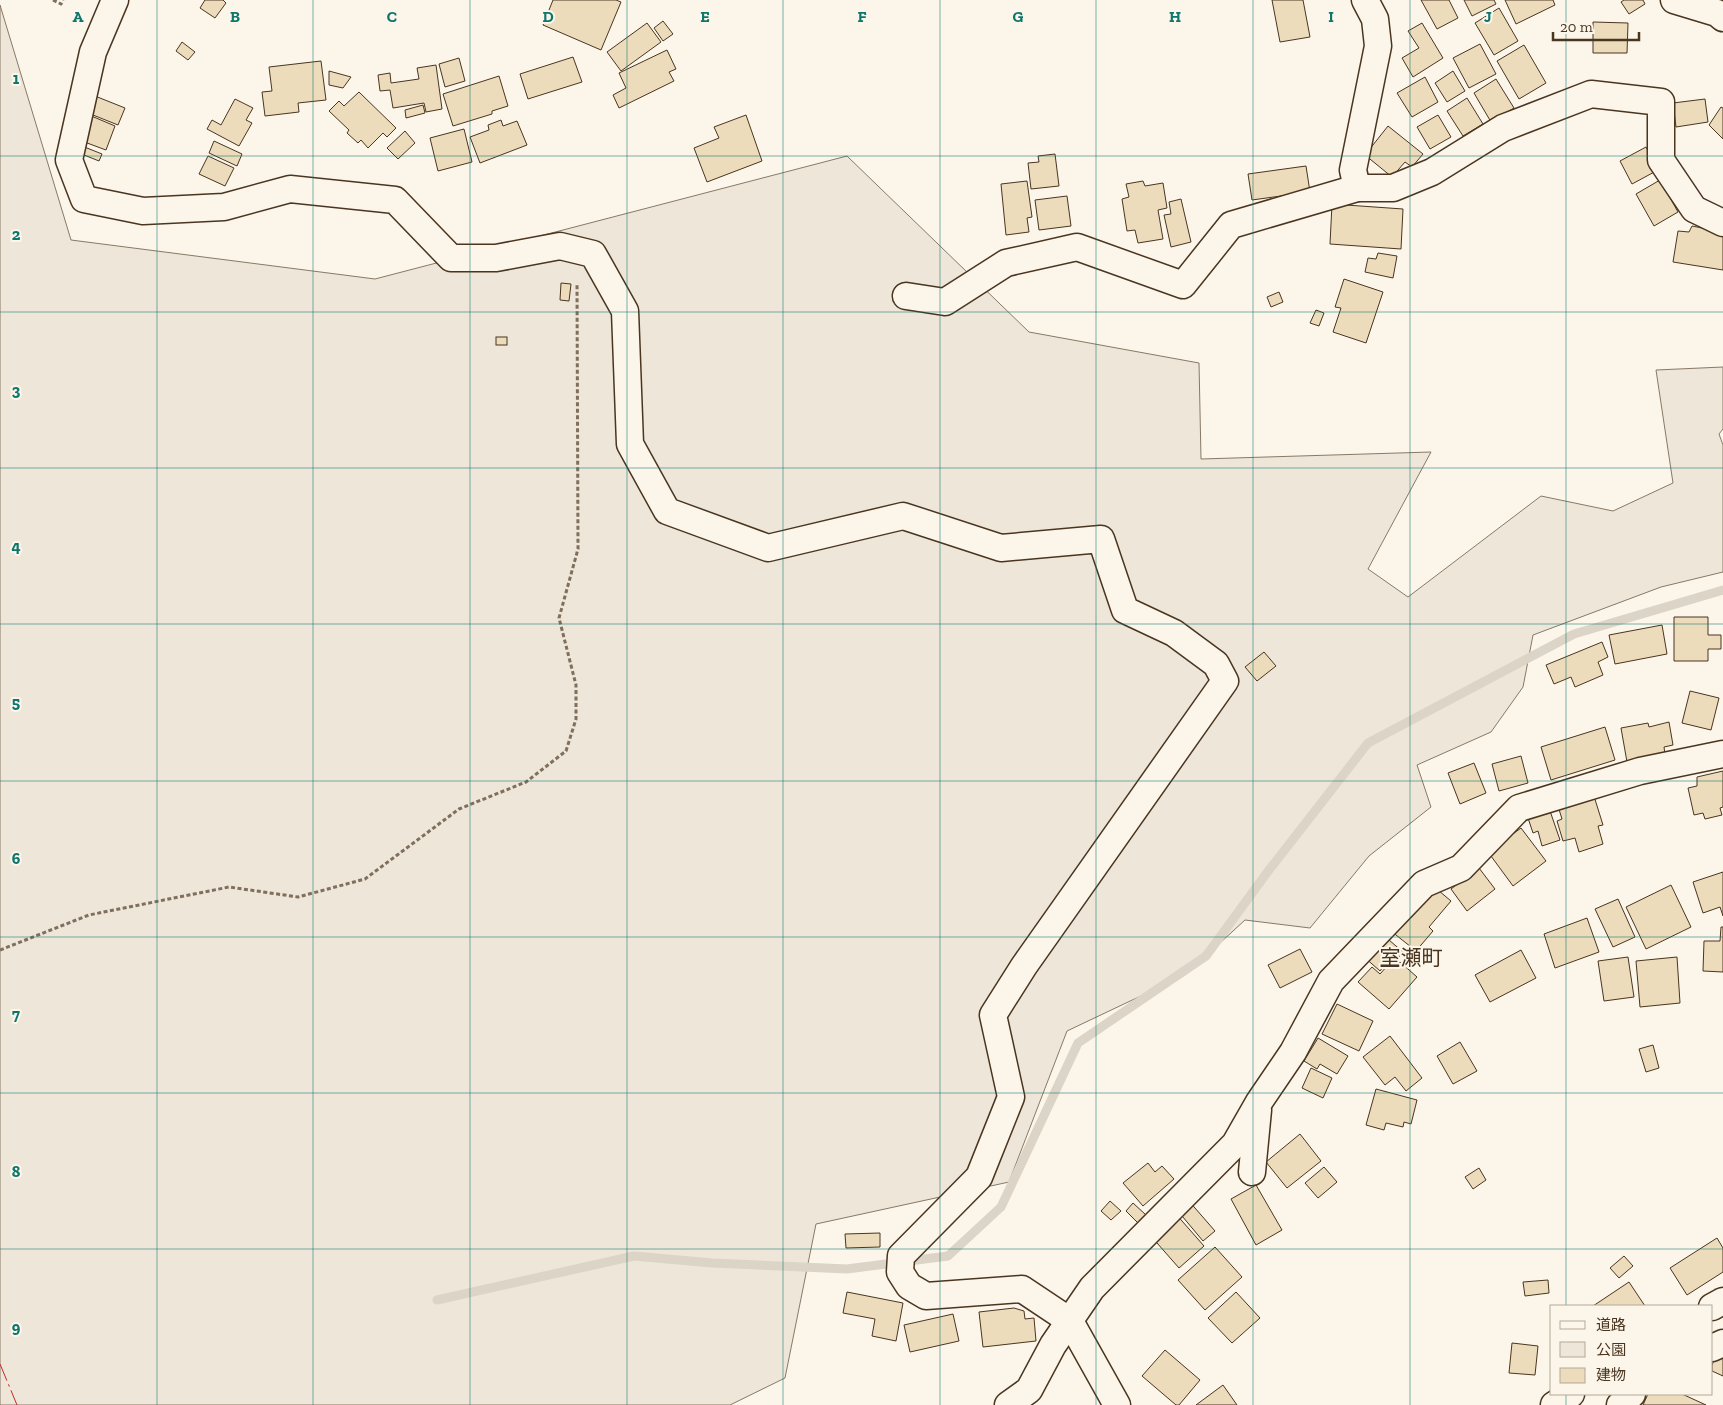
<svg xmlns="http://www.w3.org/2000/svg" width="1723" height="1405" font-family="'Zilla Slab','Noto Sans JP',serif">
<rect width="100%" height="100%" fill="#fbf6e9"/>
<!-- green -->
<path fill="#ede6d9" stroke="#887966" d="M0,5l71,235 304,39 472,-123 182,176 170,31 2,96 230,-7 -63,117 40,28 133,-101 72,15 60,-28 -17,-113 67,-3v62l-4,5 4,11v127l-62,15 -128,48 -10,52 -32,45 -74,33 14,42 -62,49 -59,72 -65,-8 -60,55 -118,56 -58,151 -193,42 -31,154 -55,27h-730z"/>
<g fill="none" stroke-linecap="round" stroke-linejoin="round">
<!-- stream -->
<path stroke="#dcd4c6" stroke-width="9" d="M437,1300l197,-44 78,7 135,6 101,-13 53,-49 77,-164 128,-87 63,-86 99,-127 206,-109 149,-44"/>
</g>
<!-- building -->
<g fill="#ecdcbc" stroke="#4a3520">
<path d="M205,0h18l3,3 -11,15 -15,-10z"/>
<path d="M553,0h63l5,2 -20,48 -58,-25z"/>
<path d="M1272,0h31l7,37 -30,5z"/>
<path d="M1421,0h28l9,18 -21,11z"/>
<path d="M1464,0h30l2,4 -24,12z"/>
<path d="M1505,0h48l2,5 -39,19z"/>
<path d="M1624,0h19l2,4 -16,10 -8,-12z"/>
<path d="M1499,8l19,33 -24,14 -19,-32z"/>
<path d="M663,21l10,13 -10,7 -9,-13z"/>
<path d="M1593,22l35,1 -1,30h-34z"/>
<path d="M647,23l14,19 -40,29 -14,-19z"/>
<path d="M1422,23l21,35 -30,19 -11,-19 17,-10 -11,-17z"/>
<path d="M182,42l13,10 -7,8 -12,-9z"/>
<path d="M1480,44l16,30 -27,14 -16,-30z"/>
<path d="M1524,45l22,38 -27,16 -22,-38z"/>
<path d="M667,50l9,19 -7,3 5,9 -55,27 -6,-13 13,-7 -7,-15z"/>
<path d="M573,57l9,25 -54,17 -8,-25z"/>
<path d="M459,58l6,23 -20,6 -6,-23z"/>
<path d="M321,61l5,39 -28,3 1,9 -34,4 -3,-24 10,-1 -3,-24z"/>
<path d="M436,65l6,44 -16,3 -2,-9 -31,5 -3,-18 -10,1 -2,-16 12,-2 1,10 28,-4 -2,-11z"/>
<path d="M329,71l22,6 -8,11 -14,-3z"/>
<path d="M1453,71l12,20 -18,11 -12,-19z"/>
<path d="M499,76l9,30 -16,5v3l-39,12 -10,-32z"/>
<path d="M1425,77l13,25 -26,15 -15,-24z"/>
<path d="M1496,79l18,29 -23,14 -17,-29z"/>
<path d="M359,92l37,36 -9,9 -4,-4 -15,15 -7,-8 -3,3 -11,-10 2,-3 -20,-19 10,-10 5,5z"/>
<path d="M95,96l30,12 -7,17 -30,-12z"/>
<path d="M1467,98l16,26 -20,12 -16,-25z"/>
<path d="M235,99l18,9 -7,12 6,3 -13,23 -32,-17 5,-9 9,5z"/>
<path d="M1705,99l3,23 -32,5 -3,-24z"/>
<path d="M423,105l2,8 -19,5 -1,-8z"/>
<path d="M1721,107l2,1v31l-14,-14z"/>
<path d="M89,115l26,11 -9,24 -27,-10z"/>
<path d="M746,115l16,46 -55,21 -13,-34 25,-10 -5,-11z"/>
<path d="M1438,115l13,22 -21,12 -13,-22z"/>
<path d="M501,120l2,6 14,-5 10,24 -47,18 -10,-26 19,-7 -1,-5z"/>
<path d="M1388,126l35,28 -11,13 -7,-5 -13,15 -27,-22z"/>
<path d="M464,129l8,33 -34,9 -8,-33z"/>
<path d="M405,131l10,12 -17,16 -11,-11z"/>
<path d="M214,141l28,13 -5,12 -28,-13z"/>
<path d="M82,146l20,8 -3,7 -20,-8z"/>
<path d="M1646,147l12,23 -26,14 -12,-23z"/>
<path d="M1055,154l4,32 -28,3 -3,-26 11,-1 -1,-6z"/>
<path d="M208,156l26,12 -9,18 -26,-12z"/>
<path d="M1306,166l4,26 -58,8 -4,-26z"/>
<path d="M1660,180l18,32 -24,14 -18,-32z"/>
<path d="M1027,181l5,36 -5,1 2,14 -23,3 -5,-51z"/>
<path d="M1143,181l2,5 18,-3 4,25 -9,2 5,29 -25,4 -3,-13 -8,1 -5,-32 7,-2 -3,-13z"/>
<path d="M1067,196l4,30 -32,4 -4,-30z"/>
<path d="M1181,199l10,43 -20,5 -7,-32 7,-1 -2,-12z"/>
<path d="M1332,204l71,5 -2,40 -71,-5z"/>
<path d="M1692,226l31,6v38l-50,-8 5,-31 11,1z"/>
<path d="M1378,253l19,3 -4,22 -28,-6 3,-14 8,1z"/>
<path d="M1344,279l39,13 -17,51 -33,-11 8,-24 -6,-1z"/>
<path d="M561,283l10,1 -2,17 -9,-1z"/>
<path d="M1279,292l4,10 -12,5 -4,-10z"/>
<path d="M1316,310l8,3 -5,13 -9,-3z"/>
<rect x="496" y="337" width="11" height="8"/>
<path d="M1674,617h34v18h13v14h-13v12h-34z"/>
<path d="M1662,625l5,29 -52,10 -6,-29z"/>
<path d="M1602,642l6,15 -10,5 5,13 -28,12 -4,-10 -17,7 -8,-19z"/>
<path d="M1264,652l12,14 -19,15 -12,-14z"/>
<path d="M1690,691l29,7 -8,32 -29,-7z"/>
<path d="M1669,722l4,23 -9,2 1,7 -38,8 -6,-34 27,-5 1,4z"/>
<path d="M1605,727l10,33 -64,20 -10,-33z"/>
<path d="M1521,756l7,27 -29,8 -7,-27z"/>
<path d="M1474,763l12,30 -26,11 -12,-31z"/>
<path d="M1723,771v36l-3,1 2,7 -17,4 -2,-6 -9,2 -6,-27 9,-2v-9z"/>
<path d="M1593,793l10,32 -5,1 5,18 -24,8 -4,-14 -12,3 -6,-20 5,-2 -5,-16z"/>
<path d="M1549,808l11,32 -18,6 -4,-15 -5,2 -6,-18z"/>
<path d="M1521,828l25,33 -33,25 -25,-34z"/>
<path d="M1479,868l16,21 -28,22 -16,-22z"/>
<path d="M1723,872v44l-3,-9 -17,6 -10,-31z"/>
<path d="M1432,885l19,16 -22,26 4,4 -17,20 -25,-20z"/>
<path d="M1671,885l20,42 -45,22 -20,-42z"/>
<path d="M1618,899l17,38 -22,10 -18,-38z"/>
<path d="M1587,918l12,34 -44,16 -11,-34z"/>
<path d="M1721,927h2v45l-20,-1 1,-30h16z"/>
<path d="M1382,934l21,18 -11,14 -5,-4 -7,9 -17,-15z"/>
<path d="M1300,949l12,23 -32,16 -12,-23z"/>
<path d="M1521,950l15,28 -46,24 -15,-27z"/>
<path d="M1628,957l6,40 -30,4 -6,-40z"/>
<path d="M1677,957l3,46 -40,4 -4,-46z"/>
<path d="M1400,962l17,15 -28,32 -31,-27 14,-15 8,7 8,-9 5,4z"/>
<path d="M1337,1004l36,17 -14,30 -37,-17z"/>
<path d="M1390,1036l32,42 -16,13 -11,-14 -10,8 -22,-28z"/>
<path d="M1318,1038l30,18 -11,18 -17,-10 -3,5 -13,-8z"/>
<path d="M1460,1042l17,29 -24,13 -16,-28z"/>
<path d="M1653,1045l6,23 -13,4 -7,-23z"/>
<path d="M1311,1068l21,10 -9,20 -21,-10z"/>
<path d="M1376,1089l41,11 -6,24 -7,-2 -1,5 -17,-4 -2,7 -18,-5z"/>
<path d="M1300,1134l21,27 -34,27 -21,-26z"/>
<path d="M1148,1163l7,9 7,-6 12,13 -31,27 -20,-23z"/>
<path d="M1324,1167l13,15 -19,16 -13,-15z"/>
<path d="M1479,1168l7,12 -13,9 -8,-12z"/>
<path d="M1256,1185l26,45 -26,15 -25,-46z"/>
<path d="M1188,1200l27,31 -12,10 -26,-31z"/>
<path d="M1110,1201l11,10 -10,9 -10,-9z"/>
<path d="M1133,1203l13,12 -8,8 -12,-12z"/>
<path d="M1175,1213l29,33 -25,22 -29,-33z"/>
<path d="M880,1233v14l-34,1 -1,-14z"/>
<path d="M1717,1238l6,10v24l-36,23 -17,-27z"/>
<path d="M1215,1247l27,30 -37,33 -27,-30z"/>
<path d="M1624,1256l9,10 -14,12 -9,-10z"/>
<path d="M1548,1280l1,13 -24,3 -2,-14z"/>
<path d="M1629,1282l16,24h-52z"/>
<path d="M847,1292l56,11 -7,38 -24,-5 3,-17 -32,-6z"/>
<path d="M1236,1292l24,26 -28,25 -24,-25z"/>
<path d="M1014,1308l10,3 1,8 9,-1 2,23 -53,6 -4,-35z"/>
<path d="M953,1314l6,27 -49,11 -6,-27z"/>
<path d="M1512,1343l26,3 -3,29 -26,-2z"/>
<path d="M1165,1350l35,30 -21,25h-3l-34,-29z"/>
<path d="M1717,1353l6,3v20l-11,-5v-6z"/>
<path d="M1223,1385l14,20h-41z"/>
<path d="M1648,1394h34l24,11h-63z"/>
</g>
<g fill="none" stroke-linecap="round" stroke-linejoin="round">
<!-- minor casing -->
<g stroke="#4a3520" stroke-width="29">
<g id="minor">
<path d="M115,0l-22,52 -24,108 15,39 59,12 81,-4 66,-18 105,11 56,58h45l64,-12 33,8 32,57 5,133 37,67 101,37 135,-32 98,32 100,-9 24,71 49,23 42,31 9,17 -201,285 -31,49 18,82 -32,80 -78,79 -1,16 9,14 17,10 96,-7 48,32 47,84"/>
<path d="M1674,0l43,13 6,5"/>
<path d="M1357,188l-4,-18 25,-124 -3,-27 -10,-19"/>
<path d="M906,296l39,6 61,-39 71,-16 106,38 48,-60 126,-37h36l39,-16 71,-44 88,-34 70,8v58l33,49 29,14"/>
<path d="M1252,1172l6,-62"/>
<path d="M1712,1307l11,-6"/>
<path d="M1712,1348l11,-5"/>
<path d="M1008,1405l21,-15 24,-45 39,-57 143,-144 24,-42 34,-50 38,-71 93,-97 37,-16 58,-60 121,-37 83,-17"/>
<path d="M1554,1405l17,-11"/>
<path d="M1620,1405l12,-11"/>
</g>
</g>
<!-- path -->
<g stroke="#7f6f5c" stroke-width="3" stroke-dasharray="4 2.5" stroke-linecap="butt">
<path d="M53,0l8,4 2,-4"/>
<path d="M0,950l89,-35 140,-28 69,10 67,-18 94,-70 67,-27 40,-31 10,-32v-34l-17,-67 19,-69 -1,-265"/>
</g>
<!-- minor -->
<use href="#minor" stroke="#fbf6e9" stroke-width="26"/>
<!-- power -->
<path stroke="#c62828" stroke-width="1" stroke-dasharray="18 4 2.5 4" stroke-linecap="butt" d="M0,1364l17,41"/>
</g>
<!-- grid -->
<path fill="none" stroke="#0f766e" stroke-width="1" stroke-opacity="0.55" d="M157,0v1405M313,0v1405M470,0v1405M627,0v1405M783,0v1405M940,0v1405M1096,0v1405M1253,0v1405M1410,0v1405M1566,0v1306M0,156h1723M0,312h1723M0,468h1723M0,624h1723M0,781h1723M0,937h1723M0,1093h1723M0,1249h1723M1566,1394v11"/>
<g text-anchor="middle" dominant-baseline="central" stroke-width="4" stroke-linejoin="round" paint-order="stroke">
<!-- neighbourhood labels -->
<g font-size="21" fill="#4a3520" stroke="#fbf6e9">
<text x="1411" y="957">室瀬町</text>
</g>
</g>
<g font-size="16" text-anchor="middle" font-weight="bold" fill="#0f766e" stroke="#fbf6e9" stroke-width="4" stroke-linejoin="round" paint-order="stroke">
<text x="78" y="22">A</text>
<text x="235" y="22">B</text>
<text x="392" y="22">C</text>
<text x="548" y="22">D</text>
<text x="705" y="22">E</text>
<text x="862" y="22">F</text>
<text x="1018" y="22">G</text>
<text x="1175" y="22">H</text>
<text x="1331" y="22">I</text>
<text x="1488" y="22">J</text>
<text x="16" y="84">1</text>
<text x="16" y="240">2</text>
<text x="16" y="396">3</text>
<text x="16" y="552">4</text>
<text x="16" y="708">5</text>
<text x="16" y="864">6</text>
<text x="16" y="1020">7</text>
<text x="16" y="1177">8</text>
<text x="16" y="1333">9</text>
</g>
<!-- legend -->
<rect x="1550" y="1305" width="162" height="90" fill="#fbf6e9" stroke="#b4a999"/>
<rect x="1560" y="1321" width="25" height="8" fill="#fbf6e9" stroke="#b4a999"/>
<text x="1596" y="1330" font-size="15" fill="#4a3520">道路</text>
<rect x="1560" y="1342" width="25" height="15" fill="#ede6d9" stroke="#b4a999"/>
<text x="1596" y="1355" font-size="15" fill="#4a3520">公園</text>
<rect x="1560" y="1368" width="25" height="15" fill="#ecdcbc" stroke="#b4a999"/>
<text x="1596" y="1380" font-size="15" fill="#4a3520">建物</text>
<!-- scale -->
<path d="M1553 32v8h86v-8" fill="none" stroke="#4a3520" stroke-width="2.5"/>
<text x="1560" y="32" font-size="15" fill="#4a3520" stroke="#fbf6e9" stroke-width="4" paint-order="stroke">20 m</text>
</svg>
